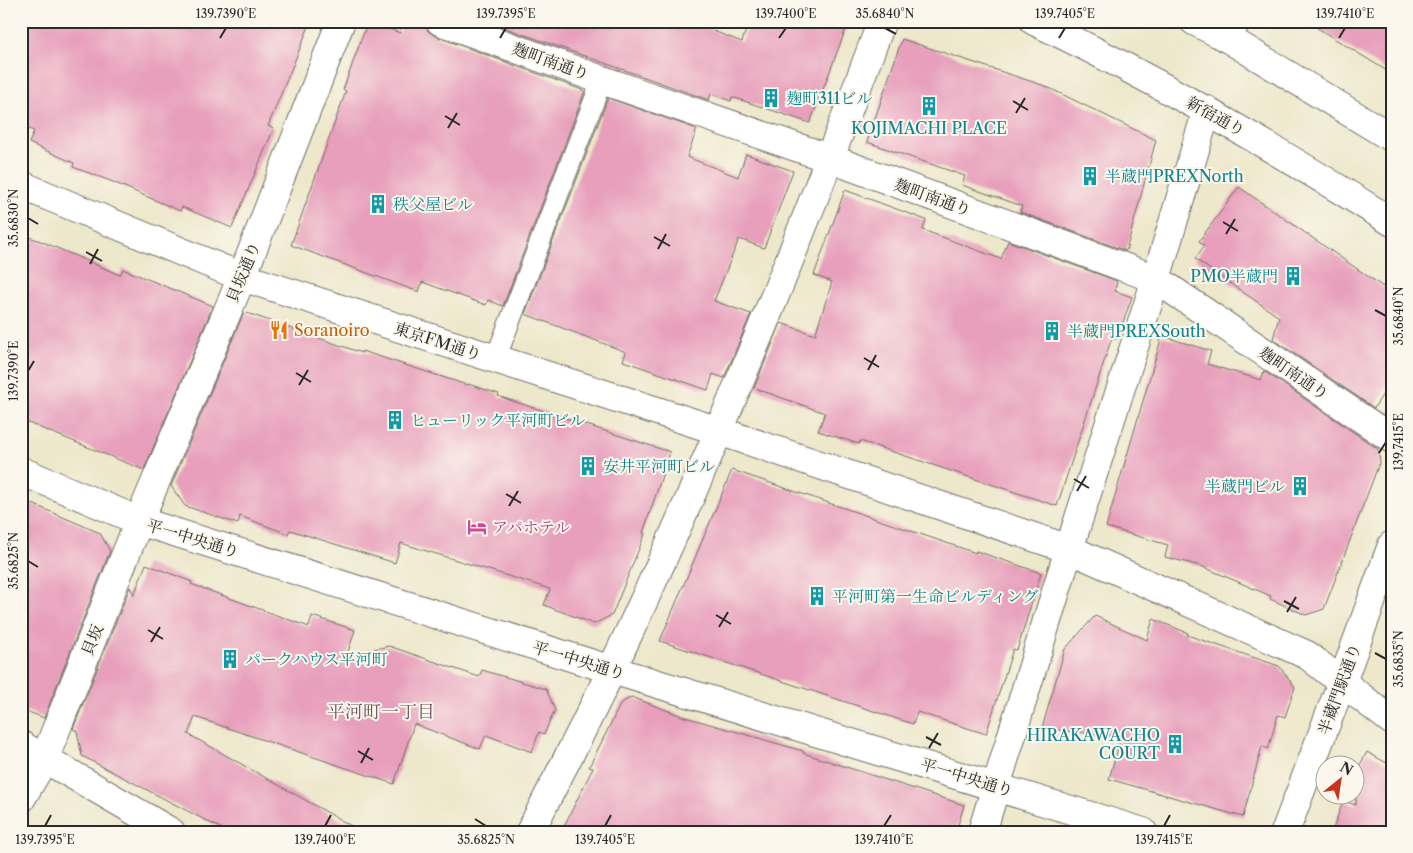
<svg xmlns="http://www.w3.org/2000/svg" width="1413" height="853" font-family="'Libre Caslon Text','Noto Serif JP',serif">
<rect width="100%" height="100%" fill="#fbf7ec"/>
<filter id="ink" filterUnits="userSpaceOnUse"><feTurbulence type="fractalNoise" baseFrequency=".02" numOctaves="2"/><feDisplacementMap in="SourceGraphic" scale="10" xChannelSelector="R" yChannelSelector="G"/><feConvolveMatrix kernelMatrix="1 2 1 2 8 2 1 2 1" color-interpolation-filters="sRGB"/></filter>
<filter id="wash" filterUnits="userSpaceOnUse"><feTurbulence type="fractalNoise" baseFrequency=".0096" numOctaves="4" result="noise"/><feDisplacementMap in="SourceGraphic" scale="20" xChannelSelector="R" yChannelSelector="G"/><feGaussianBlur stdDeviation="1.12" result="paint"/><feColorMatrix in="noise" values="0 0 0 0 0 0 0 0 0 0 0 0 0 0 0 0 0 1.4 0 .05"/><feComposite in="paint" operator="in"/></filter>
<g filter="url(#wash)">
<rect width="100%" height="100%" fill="#ede7cb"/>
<g id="blocks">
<!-- building -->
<g fill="#e79fbb">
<path d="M21,21h290l-43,105 6,2 -42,100 -50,-21 -2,4 -67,-29 -40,-15 1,-4 -45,-20 5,-12 -13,-5z"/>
<path d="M368,21l32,12 2,-12h23l3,10 7,5 150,55 -82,215 -15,-6 -2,5 -64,-23 -3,10 -128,-47 55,-154 -3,-1z"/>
<path d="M486,21h201l55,21 7,-21h100l-39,102 -78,-26 -1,4 -20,-7 -2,6z"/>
<path d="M1306,21h86v53z"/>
<path d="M902,39l143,47 111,54 -30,111 -106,-39 2,-6 -60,-21 3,-9 -98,-34z"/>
<path d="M608,98l89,31 -10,28 51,20 8,-23 47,17 -29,77 -25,-9 -25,62 37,13 -27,64 -11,-4 -5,16 -85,-29 3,-9 -101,-38z"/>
<path d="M1239,187l153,106v87l-18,28 -101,-69 6,-22 -84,-58 9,-13 -5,-5z"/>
<path d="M845,190l81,30 -3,10 78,29 7,-18 109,40 -2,10 17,6 -15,42 -5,-2 -55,169 -197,-65 -1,3 -41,-13 7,-18 -71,-25 27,-65 34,12 17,-53 -18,-7z"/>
<path d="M21,234l22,8 77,33 3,-6 90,37 -69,164 -123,-50z"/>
<path d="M244,312l118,41v-2l105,34 1,-1 31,10 -1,2 27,9 145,47 -27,81 2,1 -33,81 -18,9 -50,-19 6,-16 -149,-46 -6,20 -105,-33 -2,4 -48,-18 -2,8 -53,-18 -14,-20z"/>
<path d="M1162,336l49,15 -4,13 54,16 3,-9 114,78 2,12 -56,148 -18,6 -36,-16 1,-3 -70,-30 -36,-9 3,-12 -62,-18z"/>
<path d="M732,470l244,83v-2l65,22 -24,77 -4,-1 -27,85 -69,-22 -4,12 -253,-83z"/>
<path d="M21,499l79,34 10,18 -66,167 -23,-9z"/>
<path d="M146,564l46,18 -1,2 118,43 3,-11 43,14 -8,25 42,-9 90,31 3,-7 64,19 9,21 -11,24 -5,-2 -7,20 -46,-17 -6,14 -66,-25 -20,60 -199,-67 -7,17 174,98h-134l-146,-76 -5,-25 -4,-2 57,-142 4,8z"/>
<path d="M1095,616l52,24 6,-21 35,14 -1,2 92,31 16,21 -10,30 -7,-2 -10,34 -6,-3 -19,71 -134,-38 12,-42 -79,-9 23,-79z"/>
<path d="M632,697l50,19 121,35v2l161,52 -8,27h-395l32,-64 -4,-1 32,-64z"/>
<path d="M1367,752l25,14v66h-60l11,-31 13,4v-33z"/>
</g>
</g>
</g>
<g filter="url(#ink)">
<use href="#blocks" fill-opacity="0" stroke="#6f6d63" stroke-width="1"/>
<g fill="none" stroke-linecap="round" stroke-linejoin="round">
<!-- service casing -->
<g stroke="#6f6d63" stroke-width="22">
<path id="service" d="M495,360l107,-280"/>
</g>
<!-- minor casing -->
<g stroke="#6f6d63" stroke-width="30">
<g id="minor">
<path d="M440,21l162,59 229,79 325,120 236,160"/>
<path d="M1227,38l9,-17"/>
<path d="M21,471l118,50 473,149 531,162"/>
<path d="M21,745l150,87"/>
<path d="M44,760l95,-239 103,-244 99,-256"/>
<path d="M530,832c27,-54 56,-108 82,-163 100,-211 188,-429 270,-648"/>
<path d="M982,832l87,-283 87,-270 51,-169"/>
</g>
</g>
<!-- tertiary casing -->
<g stroke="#6f6d63" stroke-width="30">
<g id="tertiary">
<path d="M21,185l221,92 477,154 350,118 238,106 85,66"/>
<path d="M21,799l23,-39"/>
<path d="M1285,832l57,-150 50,-137"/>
</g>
</g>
<!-- trunk casing -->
<g stroke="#6f6d63" stroke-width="30">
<g id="trunk">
<path d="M1034,21c125,60 241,127 358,201"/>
<path d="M1194,21l33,17 165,100"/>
</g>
</g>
<!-- service -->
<use href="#service" stroke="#fff" stroke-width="20"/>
<!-- minor -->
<use href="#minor" stroke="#fff" stroke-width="28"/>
<!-- tertiary -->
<use href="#tertiary" stroke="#fff" stroke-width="28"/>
<!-- trunk -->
<use href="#trunk" stroke="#fff" stroke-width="28"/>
</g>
</g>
<!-- ticks -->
<path fill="none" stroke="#2b2b2b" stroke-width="2" d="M885,28l11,6M220,38l6,-10M500,38l6,-10M779,38l7,-10M1059,38l6,-10M1339,38l6,-10M1013,101l15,9M1016,113l9,-15M445,116l15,9M448,128l9,-15M28,218l10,6M1223,222l15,9M1226,234l9,-15M654,237l16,9M658,249l8,-15M86,252l16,9M90,264l8,-15M1375,310l11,6M864,358l15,9M868,370l8,-15M28,371l6,-10M296,373l15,9M299,385l9,-15M1379,453l7,-11M1074,479l15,9M1077,491l9,-15M506,494l15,9M509,506l9,-15M28,561l10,6M1284,601l15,8M1287,612l9,-15M716,615l15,9M719,627l9,-15M148,630l15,9M151,642l9,-15M1375,653l11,6M926,737l15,8M929,748l9,-15M358,751l15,9M361,763l8,-15M475,819l11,7M45,826l6,-11M325,826l6,-11M605,826l6,-11M884,826l7,-11M1164,826l6,-11"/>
<!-- icons -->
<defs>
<g id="building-bare" transform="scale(1.5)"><path d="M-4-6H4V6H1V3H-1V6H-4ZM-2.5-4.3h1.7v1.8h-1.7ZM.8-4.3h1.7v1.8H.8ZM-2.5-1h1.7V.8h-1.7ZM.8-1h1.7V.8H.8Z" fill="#0f9aa8" stroke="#fbf7ec" stroke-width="2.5" paint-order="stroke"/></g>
<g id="restaurant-bare" transform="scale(1.5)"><path d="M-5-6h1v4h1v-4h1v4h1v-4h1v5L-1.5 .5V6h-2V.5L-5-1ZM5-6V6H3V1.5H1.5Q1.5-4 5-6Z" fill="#e8710a" stroke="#fbf7ec" stroke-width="2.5" paint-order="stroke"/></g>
<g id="hotel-bare" transform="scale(1.5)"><path d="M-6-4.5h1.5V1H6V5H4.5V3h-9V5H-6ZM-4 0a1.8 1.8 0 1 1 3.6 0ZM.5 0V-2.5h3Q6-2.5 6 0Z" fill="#d1479c" stroke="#fbf7ec" stroke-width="2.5" paint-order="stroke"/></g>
</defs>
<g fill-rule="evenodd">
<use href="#building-bare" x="771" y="98"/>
<use href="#building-bare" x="929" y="106"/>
<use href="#building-bare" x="1090" y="176"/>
<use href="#building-bare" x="378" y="204"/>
<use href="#building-bare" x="1293" y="276"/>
<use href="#restaurant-bare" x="279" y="330"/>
<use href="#building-bare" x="1052" y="331"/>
<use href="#building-bare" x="395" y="420"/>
<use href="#building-bare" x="588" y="466"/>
<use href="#building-bare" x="1300" y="486"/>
<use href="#hotel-bare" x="477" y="527"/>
<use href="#building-bare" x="817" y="596"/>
<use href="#building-bare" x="230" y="659"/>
<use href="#building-bare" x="1175" y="744"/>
</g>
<g text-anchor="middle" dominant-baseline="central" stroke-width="4" stroke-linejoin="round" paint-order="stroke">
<!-- street labels -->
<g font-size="16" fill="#2b2b2b" stroke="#fbf7ec">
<text transform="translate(551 61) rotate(20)">麹町南通り</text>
<text transform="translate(1216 116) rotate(29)">新宿通り</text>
<text transform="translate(933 197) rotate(20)">麹町南通り</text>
<text transform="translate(243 272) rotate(-68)">貝坂通り</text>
<text transform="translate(438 341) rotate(18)">東京FM通り</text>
<text transform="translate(1294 373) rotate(34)">麹町南通り</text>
<text transform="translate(193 538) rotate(17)">平一中央通り</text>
<text transform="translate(92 640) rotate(-68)">貝坂</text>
<text transform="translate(579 660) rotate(17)">平一中央通り</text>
<text transform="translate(1339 689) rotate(-70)">半蔵門駅通り</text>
<text transform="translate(967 777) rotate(17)">平一中央通り</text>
</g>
<!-- culture labels -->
<g font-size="16" fill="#0d838f" stroke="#fbf7ec" text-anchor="start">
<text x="786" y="98">麹町311ビル</text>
<text x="929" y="128" text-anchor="middle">KOJIMACHI PLACE</text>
<text x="1105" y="176">半蔵門PREXNorth</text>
<text x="393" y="204">秩父屋ビル</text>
<text x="1278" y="276" text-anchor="end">PMO半蔵門</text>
<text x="1067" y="331">半蔵門PREXSouth</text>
<text x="410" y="420">ヒューリック平河町ビル</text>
<text x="603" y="466">安井平河町ビル</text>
<text x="1285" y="486" text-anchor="end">半蔵門ビル</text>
<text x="832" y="596">平河町第一生命ビルディング</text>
<text x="245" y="659">パークハウス平河町</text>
<text x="1160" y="735" text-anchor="end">HIRAKAWACHO<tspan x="1160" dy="18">COURT</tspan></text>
</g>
<!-- food labels -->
<g font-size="16" fill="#c56008" stroke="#fbf7ec" text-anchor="start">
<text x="294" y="330">Soranoiro</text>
</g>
<!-- hotel labels -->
<g font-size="16" fill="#b23c85" stroke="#fbf7ec" text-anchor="start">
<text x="492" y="527">アパホテル</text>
</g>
<!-- neighbourhood labels -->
<g font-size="18" fill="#6d545d" stroke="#fbf7ec">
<text x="381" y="712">平河町一丁目</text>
</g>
</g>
<!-- margin -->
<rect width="1413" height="853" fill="none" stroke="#fbf7ec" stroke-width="55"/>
<!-- north arrow -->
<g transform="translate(1340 780) rotate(30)"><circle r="24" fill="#fbf7ec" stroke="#a8a59f"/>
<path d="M0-4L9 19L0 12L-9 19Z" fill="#c8321e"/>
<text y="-8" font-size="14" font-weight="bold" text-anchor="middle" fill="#2b2b2b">N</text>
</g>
<rect x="28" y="28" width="1358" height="798" fill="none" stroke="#2b2b2b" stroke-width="2"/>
<g font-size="12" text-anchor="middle" fill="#2b2b2b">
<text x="226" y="18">139.7390°E</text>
<text x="506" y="18">139.7395°E</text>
<text x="786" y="18">139.7400°E</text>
<text x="885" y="18">35.6840°N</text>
<text x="1065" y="18">139.7405°E</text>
<text x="1345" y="18">139.7410°E</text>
<text transform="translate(14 218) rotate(-90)" y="4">35.6830°N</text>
<text transform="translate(1399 316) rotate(-90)" y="4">35.6840°N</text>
<text transform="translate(14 371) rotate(-90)" y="4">139.7390°E</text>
<text transform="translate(1399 442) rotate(-90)" y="4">139.7415°E</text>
<text transform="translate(14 561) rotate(-90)" y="4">35.6825°N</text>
<text transform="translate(1399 659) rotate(-90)" y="4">35.6835°N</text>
<text x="45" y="844">139.7395°E</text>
<text x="325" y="844">139.7400°E</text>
<text x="486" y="844">35.6825°N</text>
<text x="605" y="844">139.7405°E</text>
<text x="884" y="844">139.7410°E</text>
<text x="1164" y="844">139.7415°E</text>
</g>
</svg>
